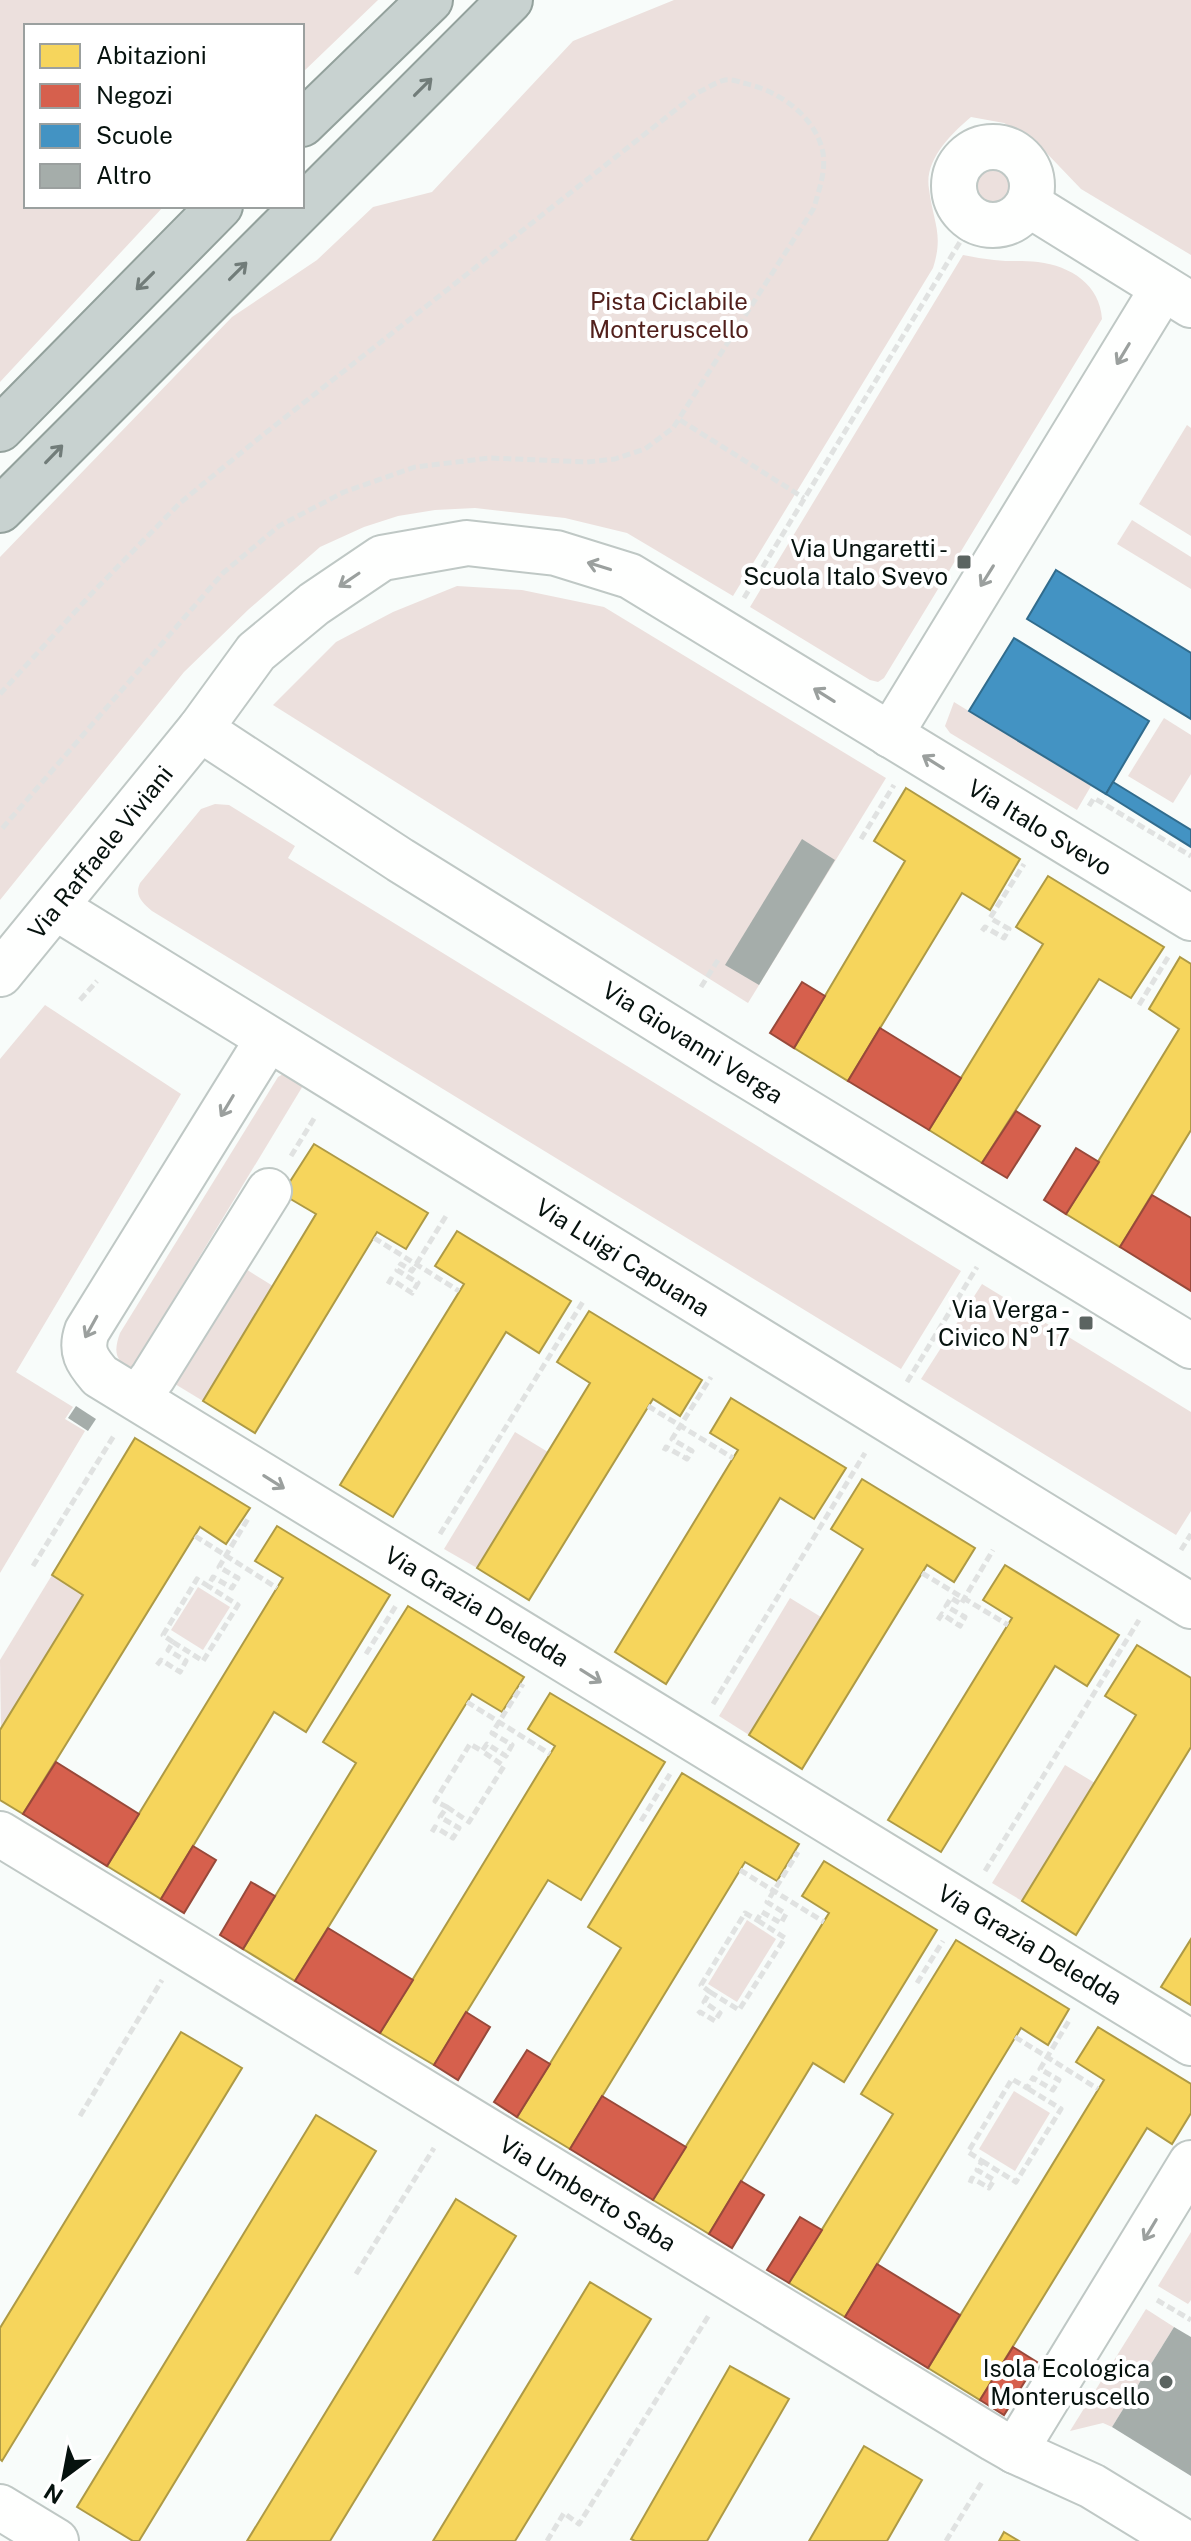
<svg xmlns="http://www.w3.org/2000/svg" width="1191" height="2541" font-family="'Public Sans',sans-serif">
<rect width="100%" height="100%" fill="#f8fcfa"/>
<!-- green -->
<g fill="#ece0dd">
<path d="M0,0h378l-76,73v-47h-276v180h138l-164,176z"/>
<path d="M674,0h517v255l-110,-66 -45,-47 -32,-19 -33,-6c-20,17 -47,43 -42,72 4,33 15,45 4,79l-200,328 -106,-63 -62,-15 -90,-10 -40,2 -37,6 -34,11 -44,20 -71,62 -65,63 -184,228v-343l232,-240 85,-57 56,-53 59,-15 141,-151z"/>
<circle cx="993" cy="184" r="29"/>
<path d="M963,255c11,2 21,4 31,5 15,2 30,0 44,2 33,4 62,23 64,57l-218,359 -6,4 -8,-2 -120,-73z"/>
<path d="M1187,425l4,3v108l-52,-32z"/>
<path d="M1132,520l59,37v32l-74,-45z"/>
<path d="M457,586l65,4 82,17 282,171 -138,225 -475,-298 63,-63 57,-30z"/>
<path d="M954,702l137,84 -14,24 -127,-77 -5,-7z"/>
<path d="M1164,718l27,17v39l-18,29 -45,-27z"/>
<path d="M215,804l14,1 66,41 -7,12 673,413 -60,98 -749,-458c-9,-8 -18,-15 -12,-28l61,-74z"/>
<path d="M45,1005l136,89 -165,278 57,35 -8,12 20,12 -85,142v-514z"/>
<path d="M283,1074l21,10 -173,286c-17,-10 -17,-20 -11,-37l158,-256z"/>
<path d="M241,1266l32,20 -70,115 -33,-20z"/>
<path d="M982,1284l209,128v99l-15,24 -255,-156z"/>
<path d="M515,1432l33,20 -71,116 -33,-19z"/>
<path d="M52,1575l31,20 -82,134 -1,-69z"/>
<path d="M198,1587l32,20 -27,43 -32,-20z"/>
<path d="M790,1598l31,19 -72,118 -30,-19z"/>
<path d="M1065,1765l30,18 -73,118 -30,-18z"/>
<path d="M747,1920l29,19 -39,63 -29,-18z"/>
<path d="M1014,2091l36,22 -35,58 -36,-22z"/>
<path d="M1191,2232v68l-3,4 -30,-18z"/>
<path d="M1146,2309l28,18 -62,100 -9,-4 -33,8z"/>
</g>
<!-- homes -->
<g fill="#f6d55c" stroke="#ae9a45" stroke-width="2">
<path d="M906,788l114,71 -30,51 -28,-17 -114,188 -54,-33 111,-187 -31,-20z"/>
<path d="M1048,876l116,71 -33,51 -32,-19 -117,184 -53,-33 114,-186 -27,-17z"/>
<path d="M1180,957l11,7v166l-71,117 -54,-33 113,-185 -30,-20z"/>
<path d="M314,1144l114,69 -22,36 -29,-17 -122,201 -52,-32 113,-187 -34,-20z"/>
<path d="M457,1231l114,70 -32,52 -33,-21 -113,185 -53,-32 124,-201 -29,-18z"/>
<path d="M589,1311l113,69 -22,36 -27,-17 -124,201 -52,-32 113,-185 -33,-21z"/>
<path d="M731,1398l115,70 -32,51 -34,-21 -114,186 -51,-32 123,-202 -28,-17z"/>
<path d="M135,1438l115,70 -24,36 -26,-17 -177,287 -23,-14v-70l83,-135 -31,-20z"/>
<path d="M862,1479l113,69 -21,34 -27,-17 -125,204 -53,-34 114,-186 -32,-20z"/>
<path d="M277,1526l113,69 -84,137 -32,-20 -113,187 -54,-33 176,-288 -28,-17z"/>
<path d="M1005,1565l114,70 -32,51 -32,-20 -114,186 -53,-32 124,-202 -29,-18z"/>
<path d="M408,1606l116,71 -22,35 -30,-18 -177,287 -52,-32 113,-186 -33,-21z"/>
<path d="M1137,1645l54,33v69l-115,188 -54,-34 114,-186 -31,-19z"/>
<path d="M550,1693l115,69 -84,138 -33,-20 -114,185 -54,-32 175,-287 -27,-17z"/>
<path d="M682,1773l117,71 -22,37 -32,-19 -175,287 -53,-32 104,-169 -33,-21z"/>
<path d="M824,1861l113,69 -93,152 -31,-19 -104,171 -56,-34 176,-287 -27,-17z"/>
<path d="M1191,1939v66l-30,-18z"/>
<path d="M956,1940l113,69 -21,36 -27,-17 -176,289 -56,-34 104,-169 -32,-20z"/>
<path d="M1098,2027l93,57v29l-19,31 -25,-16 -167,272 -52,-32 176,-288 -28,-18z"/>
<path d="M181,2032l61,36 -240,393 -2,-2v-131z"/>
<path d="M316,2115l60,36 -237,390h-6l-56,-34z"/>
<path d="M456,2199l60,37 -186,305h-83z"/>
<path d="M590,2282l61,37 -136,222h-82z"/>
<path d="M730,2366l59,33 -82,142h-72l-4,-2z"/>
<path d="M864,2446l58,34 -35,61h-78z"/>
<path d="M1004,2532l15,9h-20z"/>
</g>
<!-- shops -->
<g fill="#d6604d" stroke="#98493a" stroke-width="2">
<path d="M802,982l23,14 -31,52 -24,-15z"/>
<path d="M880,1028l81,50 -32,52 -81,-49z"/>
<path d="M1016,1111l24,15 -33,52 -25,-15z"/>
<path d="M1076,1148l23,14 -33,52 -22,-14z"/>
<path d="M1152,1195l39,23v73l-71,-44z"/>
<path d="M56,1762l83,52 -32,52 -84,-52z"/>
<path d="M193,1846l23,14 -32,53 -23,-14z"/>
<path d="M251,1882l24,14 -32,53 -23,-14z"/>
<path d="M328,1928l85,52 -33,53 -85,-52z"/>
<path d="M466,2012l24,15 -32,53 -24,-15z"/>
<path d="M527,2050l23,14 -33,53 -23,-15z"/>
<path d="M602,2096l84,51 -33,53 -83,-51z"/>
<path d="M741,2181l23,14 -32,53 -23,-14z"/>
<path d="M800,2217l22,13 -33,53 -22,-13z"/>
<path d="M877,2264l83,51 -32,53 -83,-51z"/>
<path d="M1013,2347l24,15 -33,53 -24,-15z"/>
</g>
<!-- schools -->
<g fill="#4393c3" stroke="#316c8d" stroke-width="2">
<path d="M1056,570l135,83v66l-164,-100z"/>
<path d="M1014,638l135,83 -43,73 -137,-83z"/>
<path d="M1113,782l78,48v17l-85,-53z"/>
</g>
<!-- building -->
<g fill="#a5adaa">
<path d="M802,839l33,21 -76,125 -34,-20z"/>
<path d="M76,1406l20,13 -8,12 -20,-13z"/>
<path d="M1174,2327l17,10v139l-79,-49z"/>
</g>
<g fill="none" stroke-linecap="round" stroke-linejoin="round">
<!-- minor casing -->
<g stroke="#bfc8c5" stroke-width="48">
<g id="minor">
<circle cx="993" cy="186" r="39"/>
<path d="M1028,204l163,101"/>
<path d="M200,729l200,131 325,202 466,284"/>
<path d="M890,735l273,-447"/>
<path d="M55,907l1136,699"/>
<path d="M0,974l200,-245 56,-77 58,-48 68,-46 85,-15 89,10 74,23 561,342"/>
<path d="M268,1039l-181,292c-7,20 0,30 13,45l1091,667"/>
<path d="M137,1398l16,-21 116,-186"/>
<path d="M0,1834l994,605 21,12 77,35 90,55"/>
<path d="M1015,2451l176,-288"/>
<path d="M0,2507l56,34"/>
</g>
</g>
<!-- highway casing -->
<g stroke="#93a19c" stroke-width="48">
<g id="highway">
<path d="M302,124l128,-124"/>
<path d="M0,429l220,-223"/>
<path d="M0,510l510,-510"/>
</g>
</g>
<!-- path -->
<g stroke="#e0e2e1" stroke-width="5" stroke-dasharray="8 4" stroke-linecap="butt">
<path d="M680,420l124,78"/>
<path d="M744,598l219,-361"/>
<path d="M0,694l95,-104 85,-87 79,-65 438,-345c9,-4 19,-11 28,-13 5,-1 13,1 18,3 35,7 73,33 80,70 3,19 -4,36 -9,55l-141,220 -28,21 -30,10 -28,3 -97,-4 -75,9 -71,25 -65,34 -56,47 -223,258"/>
<path d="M1089,806l5,-8 97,58"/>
<path d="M861,839l33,-54"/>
<path d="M982,931l3,-4 19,11 5,-9 -19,-11 34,-54"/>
<path d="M701,987l17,-27"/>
<path d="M80,1000l17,-19"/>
<path d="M1139,1005l31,-51"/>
<path d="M291,1156l24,-39"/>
<path d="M374,1238l85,53"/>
<path d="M388,1284l3,-5 21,14 6,-10 -21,-13 4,-6 11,7 34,-55"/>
<path d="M907,1382l70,-115"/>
<path d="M648,1406l85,52"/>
<path d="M664,1451l2,-4 21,12 5,-8 -20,-12 39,-62"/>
<path d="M440,1534l144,-234"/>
<path d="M195,1536l82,52"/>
<path d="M1181,1550l10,-16"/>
<path d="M33,1566l82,-132"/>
<path d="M922,1573l86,52"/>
<path d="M938,1620l4,-6 18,12 5,-9 -19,-11 5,-8 10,6 32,-54"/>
<path d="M173,1642l30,19 35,-56 -30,-19"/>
<path d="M366,1654l31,-50"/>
<path d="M157,1665l4,-5 19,12 6,-11 -18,-11 5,-8 -10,-7 34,-56 11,7 5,-9 19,11 6,-10 -19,-11 30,-50"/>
<path d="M467,1702l83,52"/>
<path d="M713,1704l152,-251"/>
<path d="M447,1807l22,15 35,-56 -22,-15"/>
<path d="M641,1821l29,-47"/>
<path d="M432,1832l3,-5 18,11 6,-10 -19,-11 7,-10 -12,-6 35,-57 12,7 5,-7 19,12 6,-11 -20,-12 31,-49"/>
<path d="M740,1870l84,52"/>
<path d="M985,1871l154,-251"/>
<path d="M917,1983l26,-42"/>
<path d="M710,1992l29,18 46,-72 -28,-18"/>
<path d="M698,2014l2,-2 15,9 5,-8 -16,-11 6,-10 -9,-7 44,-72 12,7 5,-8 19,11 5,-9 -19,-12 31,-50"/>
<path d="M1015,2037l83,52"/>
<path d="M80,2116l82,-136"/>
<path d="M982,2161l34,21 45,-73 -34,-21"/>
<path d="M970,2183l2,-5 17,10 5,-8 -17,-10 5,-9 -14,-9 44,-73 15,9 6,-10 20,12 6,-10 -19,-11 30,-50"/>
<path d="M356,2274l78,-126"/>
<path d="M1157,2300l34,20"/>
<path d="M547,2541l17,-28 15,11 130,-209"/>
<path d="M946,2541l36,-59"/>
</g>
<!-- minor -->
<use href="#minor" stroke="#fefffe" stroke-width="44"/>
<!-- highway -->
<use href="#highway" stroke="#c8d2d0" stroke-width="44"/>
</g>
<!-- one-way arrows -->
<defs><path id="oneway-shaft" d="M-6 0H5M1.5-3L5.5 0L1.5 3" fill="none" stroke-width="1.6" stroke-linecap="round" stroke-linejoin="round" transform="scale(2)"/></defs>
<g stroke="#717c79">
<use href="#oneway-shaft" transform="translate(423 87) rotate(-45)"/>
<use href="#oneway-shaft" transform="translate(238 271) rotate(-45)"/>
<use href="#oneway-shaft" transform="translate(145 281) rotate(135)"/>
<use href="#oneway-shaft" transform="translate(54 454) rotate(-46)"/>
</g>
<g stroke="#9ba09e">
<use href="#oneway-shaft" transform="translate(1123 354) rotate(121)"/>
<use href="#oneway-shaft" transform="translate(599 566) rotate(-163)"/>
<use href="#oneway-shaft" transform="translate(987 576) rotate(122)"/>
<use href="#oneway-shaft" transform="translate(349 580) rotate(146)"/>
<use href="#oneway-shaft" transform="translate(824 695) rotate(-148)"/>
<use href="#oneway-shaft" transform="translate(933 762) rotate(-148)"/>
<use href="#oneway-shaft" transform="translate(227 1106) rotate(121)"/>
<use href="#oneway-shaft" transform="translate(91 1327) rotate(119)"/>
<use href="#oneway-shaft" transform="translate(274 1482) rotate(32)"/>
<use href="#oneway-shaft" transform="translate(591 1676) rotate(32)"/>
<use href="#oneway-shaft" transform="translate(1150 2230) rotate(121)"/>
</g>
<!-- markers -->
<g fill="#5b6461" stroke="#fff" stroke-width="3">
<rect x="956" y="554" width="16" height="16" rx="4"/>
<rect x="1078" y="1315" width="16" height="16" rx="4"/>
<circle cx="1166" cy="2382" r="8"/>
</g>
<g text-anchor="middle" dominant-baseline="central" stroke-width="8" stroke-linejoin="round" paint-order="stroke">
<!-- park labels -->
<g font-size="24" fill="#511f1b" stroke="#fff">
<text x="669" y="301">Pista Ciclabile<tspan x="669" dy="28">Monteruscello</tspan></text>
</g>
<!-- poi labels -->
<g font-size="24" fill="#06120e" stroke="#fff" text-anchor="end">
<text x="948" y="548">Via Ungaretti -<tspan x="948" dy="28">Scuola Italo Svevo</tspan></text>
<text x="1070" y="1309">Via Verga -<tspan x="1070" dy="28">Civico N° 17</tspan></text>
<text x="1150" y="2368">Isola Ecologica<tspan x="1150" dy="28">Monteruscello</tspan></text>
</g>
<!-- street labels -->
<g font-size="24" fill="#06120e" stroke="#fff">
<text transform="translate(1040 827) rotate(31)">Via Italo Svevo</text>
<text transform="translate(100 852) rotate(-51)">Via Raffaele Viviani</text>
<text transform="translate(693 1042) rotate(32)">Via Giovanni Verga</text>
<text transform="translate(623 1257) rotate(32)">Via Luigi Capuana</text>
<text transform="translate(477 1606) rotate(31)">Via Grazia Deledda</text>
<text transform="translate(1030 1944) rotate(31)">Via Grazia Deledda</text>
<text transform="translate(588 2193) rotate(31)">Via Umberto Saba</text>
</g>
</g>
<!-- legend -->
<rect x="24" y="24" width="280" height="184" fill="#ffffff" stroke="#9ba09f" stroke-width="2"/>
<rect x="40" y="44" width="40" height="24" fill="#f6d55c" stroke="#9ba09f" stroke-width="2"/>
<text x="96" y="64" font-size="24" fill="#06120e">Abitazioni</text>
<rect x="40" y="84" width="40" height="24" fill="#d6604d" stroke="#9ba09f" stroke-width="2"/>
<text x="96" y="104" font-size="24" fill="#06120e">Negozi</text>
<rect x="40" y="124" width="40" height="24" fill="#4393c3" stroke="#9ba09f" stroke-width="2"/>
<text x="96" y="144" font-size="24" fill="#06120e">Scuole</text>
<rect x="40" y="164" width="40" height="24" fill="#a5adaa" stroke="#9ba09f" stroke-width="2"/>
<text x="96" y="184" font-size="24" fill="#06120e">Altro</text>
<!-- north arrow -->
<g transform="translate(64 2477) rotate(212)" stroke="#ffffff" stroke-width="6" paint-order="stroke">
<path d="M0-6L14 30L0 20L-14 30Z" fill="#06120e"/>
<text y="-12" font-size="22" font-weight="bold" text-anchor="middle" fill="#06120e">N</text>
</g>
</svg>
